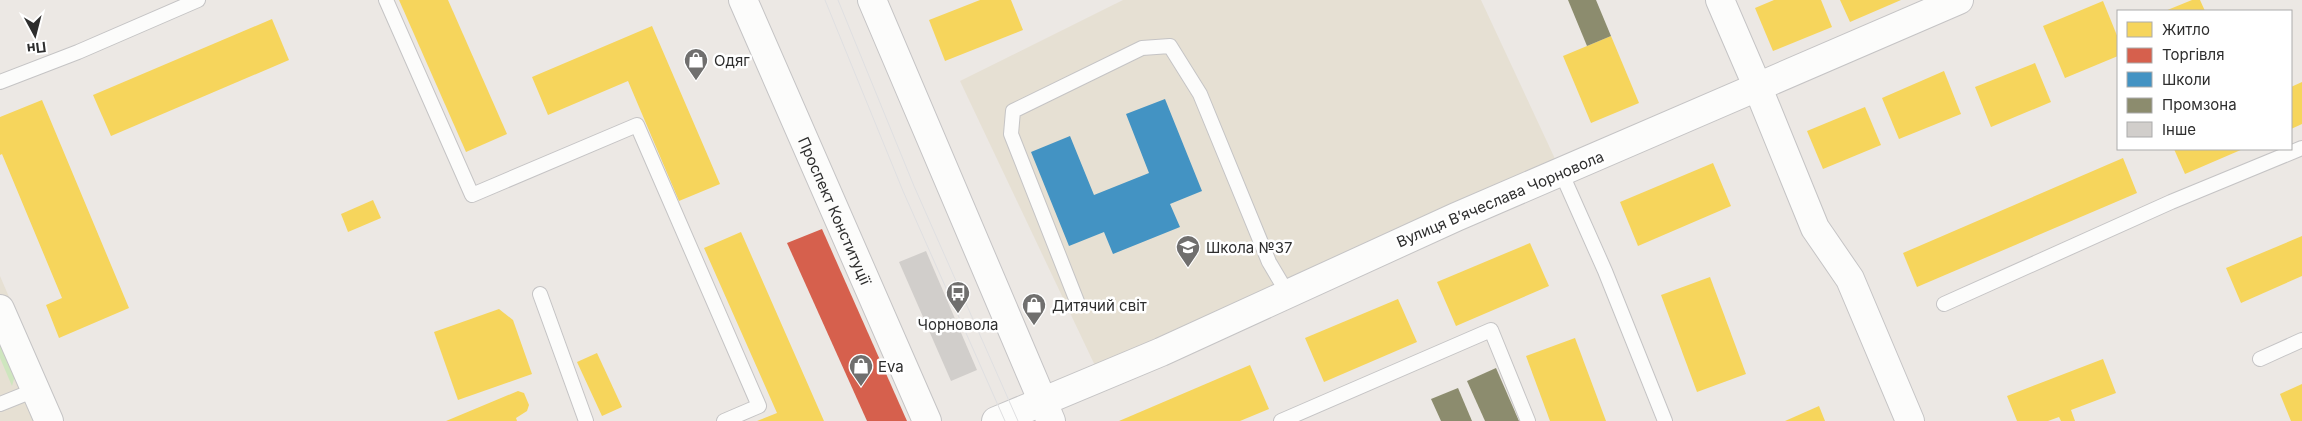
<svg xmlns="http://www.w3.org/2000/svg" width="2302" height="421" font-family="Inter,sans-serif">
<rect width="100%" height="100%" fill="#ece8e4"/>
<!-- education -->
<g fill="#e6e0d3">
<path d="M1123,0h358l75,161 -457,213 -139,-293z"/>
<path d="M0,276l62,145h-62z"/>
</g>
<!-- green -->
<path fill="#cee6be" d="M0,336l16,36 -4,14 -12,-28z"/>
<!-- homes -->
<g fill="#f6d55c">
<path d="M399,0h49l59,134 -41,18z"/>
<path d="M980,0h31l12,30 -78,31 -16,-41z"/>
<path d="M1774,0h47l11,27 -59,24 -18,-43z"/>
<path d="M1840,0h61l-51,22z"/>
<path d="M2192,0h8l5,11h-40z"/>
<path d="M2103,1l15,37v18l-53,22 -22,-52z"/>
<path d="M272,19l17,41 -178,76 -18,-41z"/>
<path d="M652,26l68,158 -41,17 -51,-120 -80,34 -16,-38z"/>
<path d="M1611,36l28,67 -48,20 -28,-67z"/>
<path d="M2035,63l16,39 -60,25 -16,-40z"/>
<path d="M1944,71l17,43 -62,25 -17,-41z"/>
<path d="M2302,82v42l-11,5v-42z"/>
<path d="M42,100l87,208 -70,30 -13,-33 16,-7 -60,-144 -2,1v-38z"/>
<path d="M1865,107l16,38 -58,24 -16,-38z"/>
<path d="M2174,149h69l-58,25z"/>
<path d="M2123,158l14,35 -220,94 -14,-34z"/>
<path d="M1713,163l18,43 -93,40 -18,-44z"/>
<path d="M373,200l8,18 -33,14 -7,-18z"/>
<path d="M741,232l83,189h-67l20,-8 -73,-165z"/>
<path d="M2302,236v40l-61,27 -15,-35z"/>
<path d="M1530,243l19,43 -93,40 -19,-44z"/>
<path d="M1710,277l36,97 -49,18 -36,-97z"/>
<path d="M1398,299l19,43 -93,40 -19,-44z"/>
<path d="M499,309l14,11 19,54 -74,26 -24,-68z"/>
<path d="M1575,338l31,83h-56l-24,-65z"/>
<path d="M597,353l25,54 -20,9 -25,-54z"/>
<path d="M2103,359l13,34 -45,17 4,11h-14l-2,-4 -11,4h-31l-10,-25z"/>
<path d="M1250,365l19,44 -29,12h-121z"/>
<path d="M2302,384v37h-11l-11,-27z"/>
<path d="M518,391l6,2 5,12 -2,6 -11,7 1,3h-71z"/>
<path d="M1819,406l6,15h-40z"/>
</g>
<!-- shops -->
<path fill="#d6604d" d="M822,229l85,192h-40l-80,-178z"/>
<!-- schools -->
<path fill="#4393c3" d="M1165,99l37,92 -32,13 10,23 -67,27 -9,-22 -35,14 -38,-94 39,-16 24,59 55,-22 -23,-59z"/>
<!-- industry -->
<g fill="#8c8c6e">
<path d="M1568,0h28l15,36 -24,10z"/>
<path d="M1496,368l23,53h-34l-18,-40z"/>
<path d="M1458,388l14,33h-31l-10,-22z"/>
</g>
<!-- building -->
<path fill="#d1cecb" d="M926,251l51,119 -26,11 -52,-119z"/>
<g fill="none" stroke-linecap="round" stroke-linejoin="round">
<!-- service casing -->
<g stroke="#c5c4c5" stroke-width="16">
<g id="service">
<path d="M386,0l86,195 165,-70 122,281 -35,15"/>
<path d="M0,82l78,-30 120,-52"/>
<path d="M1561,172l44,99 60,150"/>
<path d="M540,294l46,127"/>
<path d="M1078,304l-67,-170 2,-23 129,-63 28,-2 30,48 69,168 19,32"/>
<path d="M1944,304l227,-102 131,-54"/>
<path d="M2260,359l42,-19"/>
<path d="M0,404l35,-14"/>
<path d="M1281,421l210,-91 37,91"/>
</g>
</g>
<!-- minor casing -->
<g stroke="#c5c4c5" stroke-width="30">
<g id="minor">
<path d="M872,0l179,421"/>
<path d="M1720,0l38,88 57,140 35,51 60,142"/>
<path d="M0,309l49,112"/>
</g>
</g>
<!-- tertiary casing -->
<g stroke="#c5c4c5" stroke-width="30">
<g id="tertiary">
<path id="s1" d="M743,0l184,421"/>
<path d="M996,421l165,-69 295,-135 503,-217"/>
</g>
</g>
<!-- service -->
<use href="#service" stroke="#fcfcfb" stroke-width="14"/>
<!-- minor -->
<use href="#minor" stroke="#fcfcfb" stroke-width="28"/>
<!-- tertiary -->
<use href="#tertiary" stroke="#fcfcfb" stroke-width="28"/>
<!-- tram -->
<g stroke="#dfdfe1" stroke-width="1">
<path d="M825,0l78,191 102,230"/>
<path d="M838,0l76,186 104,235"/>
</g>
</g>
<!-- icons -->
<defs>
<g id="shop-pin" transform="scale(1.25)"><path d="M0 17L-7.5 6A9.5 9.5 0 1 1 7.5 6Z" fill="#706f6e" stroke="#fff"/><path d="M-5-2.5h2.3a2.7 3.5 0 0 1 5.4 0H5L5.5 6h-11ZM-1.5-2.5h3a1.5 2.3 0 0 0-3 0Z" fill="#fff"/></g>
<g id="school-pin" transform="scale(1.25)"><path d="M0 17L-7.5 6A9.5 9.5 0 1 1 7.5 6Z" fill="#706f6e" stroke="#fff"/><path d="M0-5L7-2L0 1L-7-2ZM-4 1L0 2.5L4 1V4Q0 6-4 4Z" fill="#fff"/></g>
<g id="bus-pin" transform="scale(1.25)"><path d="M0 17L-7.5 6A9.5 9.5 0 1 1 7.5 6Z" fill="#706f6e" stroke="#fff"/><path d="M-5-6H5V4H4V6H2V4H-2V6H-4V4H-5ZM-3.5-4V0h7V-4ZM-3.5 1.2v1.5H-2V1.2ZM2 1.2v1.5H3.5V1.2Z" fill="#fff"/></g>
</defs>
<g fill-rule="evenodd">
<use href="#shop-pin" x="696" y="60"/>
<use href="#school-pin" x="1188" y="247"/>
<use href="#bus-pin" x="958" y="293"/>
<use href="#shop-pin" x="1034" y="305"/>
<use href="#shop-pin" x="861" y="366"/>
</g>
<g text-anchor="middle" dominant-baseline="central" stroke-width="5" stroke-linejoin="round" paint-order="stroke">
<!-- poi labels -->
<g font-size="15" fill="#2e2e2e" stroke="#fff" text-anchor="start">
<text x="714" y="60">Одяг</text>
<text x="1206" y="247">Школа №37</text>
<text x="1052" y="305">Дитячий світ</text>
<text x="958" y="324" text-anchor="middle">Чорновола</text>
<text x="878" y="366">Eva</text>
</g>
<!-- street labels -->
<g font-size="15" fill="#2e2e2e" stroke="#fff">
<text transform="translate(1500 199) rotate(-23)">Вулиця Вʼячеслава Чорновола</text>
<text stroke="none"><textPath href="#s1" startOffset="230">Проспект Конституції</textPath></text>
</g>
</g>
<!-- legend -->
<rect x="2117" y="10" width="175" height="140" fill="#ffffff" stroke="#ababab"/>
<rect x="2127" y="22" width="25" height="15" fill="#f6d55c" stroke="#ababab"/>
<text x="2162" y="35" font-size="15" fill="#2e2e2e">Житло</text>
<rect x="2127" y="48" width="25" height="15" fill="#d6604d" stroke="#ababab"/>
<text x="2162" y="60" font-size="15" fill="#2e2e2e">Торгівля</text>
<rect x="2127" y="72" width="25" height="15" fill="#4393c3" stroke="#ababab"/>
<text x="2162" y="85" font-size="15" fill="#2e2e2e">Школи</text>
<rect x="2127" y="98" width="25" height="15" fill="#8c8c6e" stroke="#ababab"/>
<text x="2162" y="110" font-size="15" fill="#2e2e2e">Промзона</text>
<rect x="2127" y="122" width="25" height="15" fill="#d1cecb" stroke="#ababab"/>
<text x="2162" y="135" font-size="15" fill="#2e2e2e">Інше</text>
<!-- north arrow -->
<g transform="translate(35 35) rotate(173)" stroke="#ffffff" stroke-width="4" paint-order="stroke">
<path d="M0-4L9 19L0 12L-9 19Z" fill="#2e2e2e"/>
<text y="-8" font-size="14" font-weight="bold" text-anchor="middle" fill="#2e2e2e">Пн</text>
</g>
</svg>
